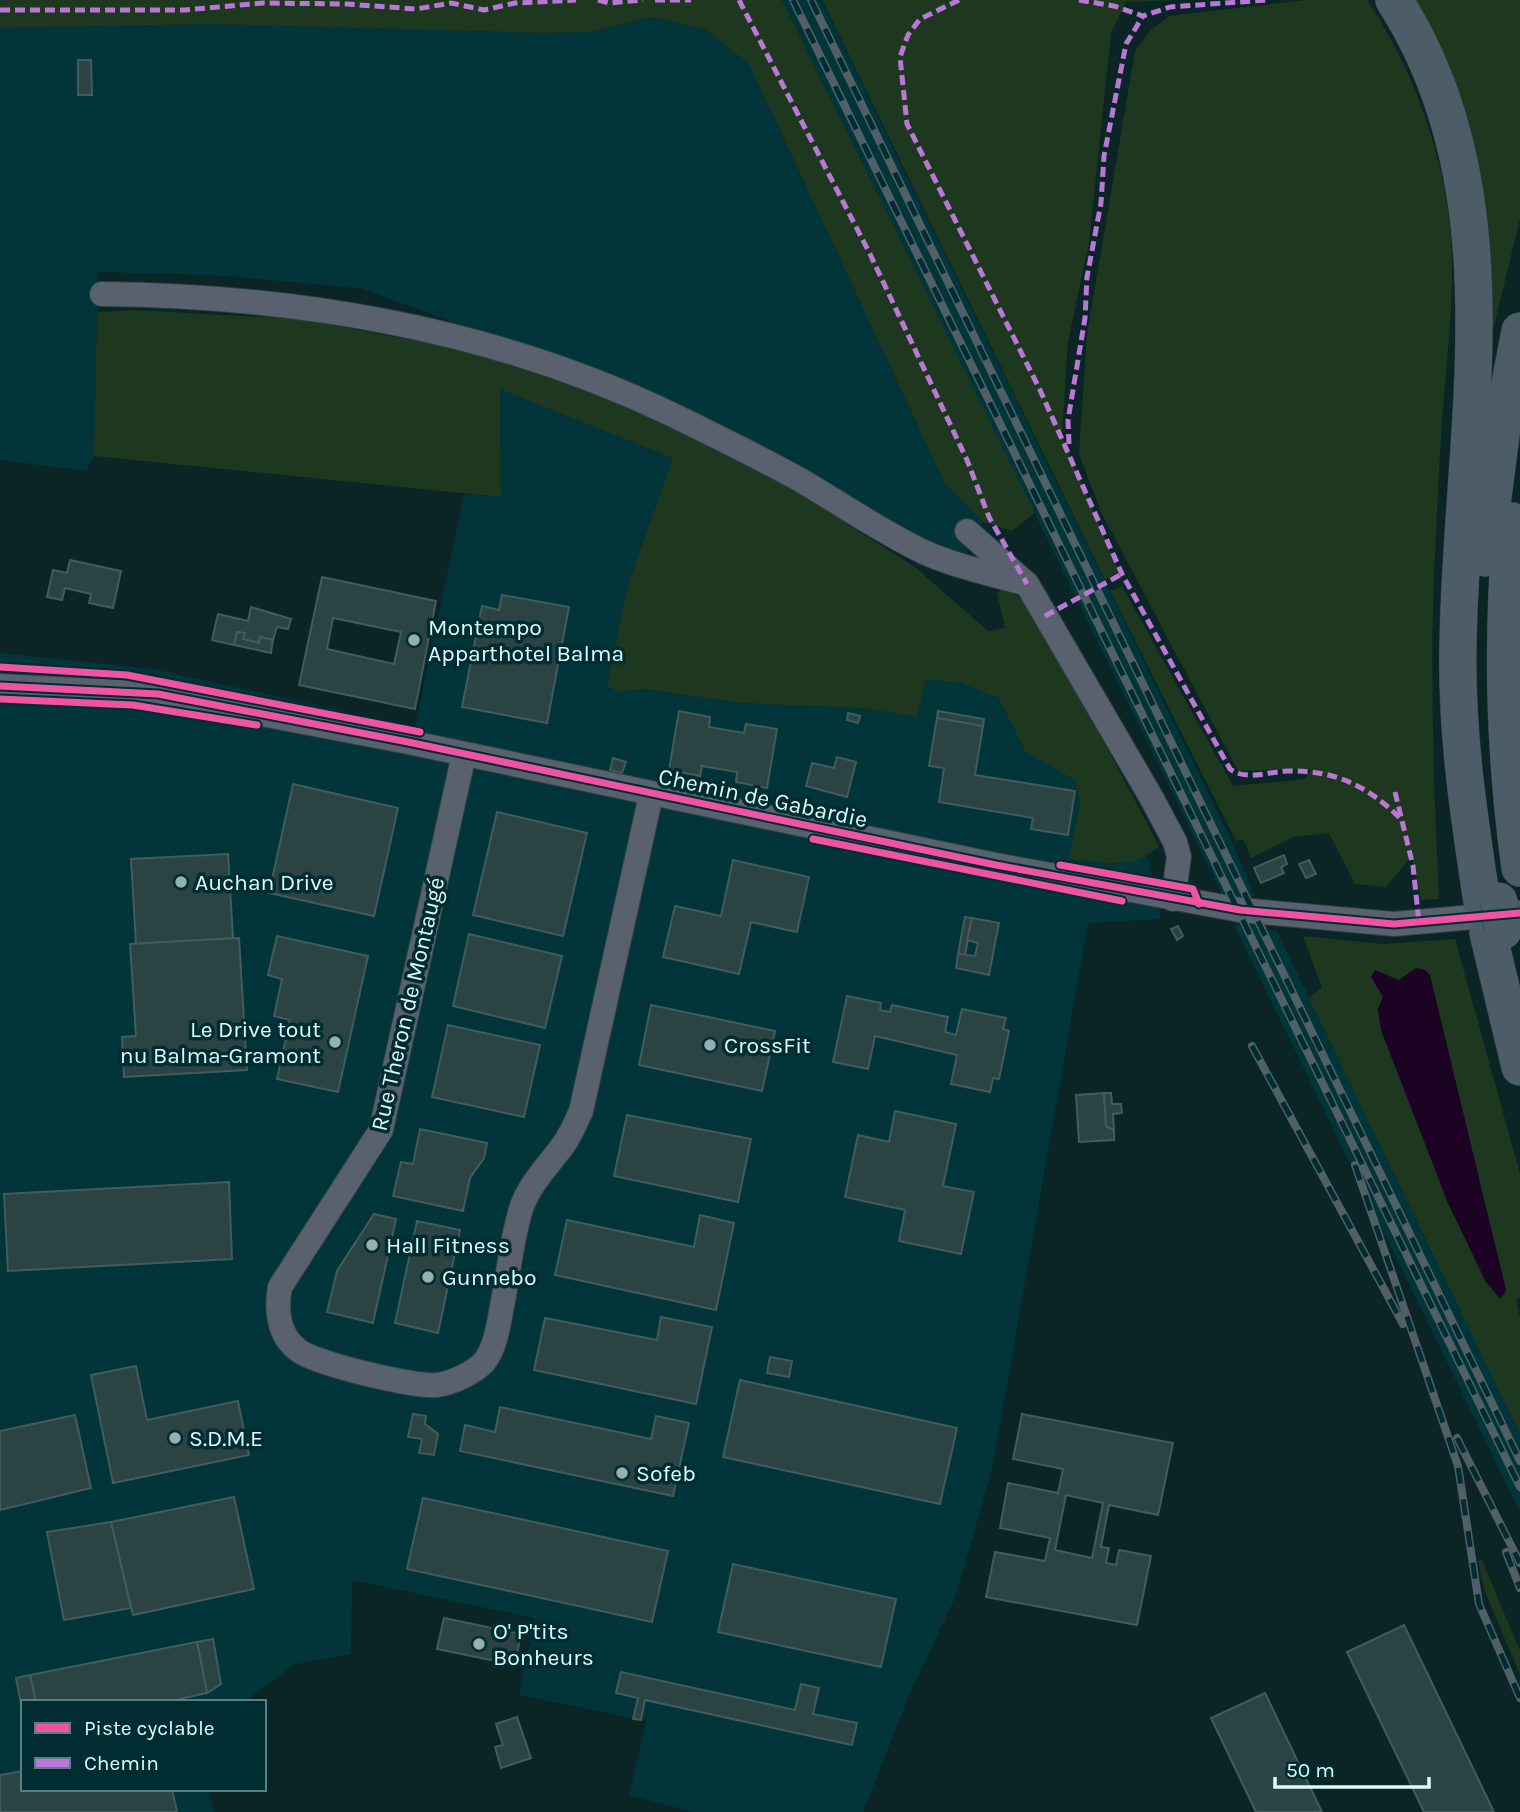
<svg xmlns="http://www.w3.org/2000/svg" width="1520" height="1812" font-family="Karla,sans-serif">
<rect width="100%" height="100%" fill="#0b2426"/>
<!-- built -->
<g fill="#013539">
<path d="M782,0h39l411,842 23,54h-4l17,33 9,2 243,503v78l-286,-587h8l-14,-30 -6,-1z"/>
<path d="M652,17l54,13 43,34 196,420 38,38 -6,18 -11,13 -13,5 -358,-184 -235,-86 -147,-13 -115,-3 -4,184 -8,15 -86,-11v-432l211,-4 332,9 48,-1z"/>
<path d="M500,388l173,70 -45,126 -10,108 24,-3 99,14 120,5 55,9 22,-88 109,106 101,123 13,61 -73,4 -96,547 -37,128 -45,95 -47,119h-171l-63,-17 17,-74 -127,-26 15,-77 -182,-38 -1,74 -58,11 -49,37h-221v87h185l6,23h-214v-1159l153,16 262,58 49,-233 37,3z"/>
</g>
<!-- green -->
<g fill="#1d381f" fill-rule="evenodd">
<path d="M0,0h782l253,513 -23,18 -29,-9 -38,-38 -196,-420 -43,-34 -54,-13 -61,15 -48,1 -332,-9 -211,4z"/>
<path d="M822,0h360l-56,2 -15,31 -22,210 -21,99 -6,94 57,136 -14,8z"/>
<path d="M1306,0h61c41,61 71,138 81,211 9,59 1,126 -4,185 -5,60 -7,120 -10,180 -4,108 0,215 5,323l-18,1 -9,-44 -26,31 -31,-3 -26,-51 -36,4 -42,21 -8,-19 -7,2 -126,-250 12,-5 111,200 73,-7 5,-10 -73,2 -136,-257 -23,-60 8,-120 48,-283 15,-20 19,-15z"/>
<path d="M1408,0h112v219l-31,127z"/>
<path d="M135,310l164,9 161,30 159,51 152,75 145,93 72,63 17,-3 -8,-35 6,-5 21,12 34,55 101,191c-25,26 -57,15 -90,13l11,-56 -5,-23 -49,-28 -27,-54 -38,-15 -35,-4 -9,38 -56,-9 -120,-5 -98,-14 -25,3 -11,-6 21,-102 45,-126 -173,-69 1,108 -407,-41 3,-144z"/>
<path d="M1303,936l80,8 72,-5 65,235v123l-4,3 4,17v117l-211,-436 13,-10zM1416,968l13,7 77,315 -2,6 -18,-14 -38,-79 -67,-173 -3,-21 13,-30 8,1z"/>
<path d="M1482,1560l38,91v24l-36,-86 -6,-28z"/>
</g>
<!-- water -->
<path fill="#1d0323" d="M1416,968l9,2 5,5 76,315 -6,9 -14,-17 -38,-79 -67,-173 -3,-21 5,-12 -12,-20 4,-7 24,10z"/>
<!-- building -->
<g fill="#2b4343" stroke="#415c5b" stroke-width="2" fill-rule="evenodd">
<path d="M78,60h13l1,35h-14z"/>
<path d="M70,560l51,11 -8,37 -24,-5 2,-9 -26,-6 -3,12 -15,-3 6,-27 14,3z"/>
<path d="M322,577l114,24 -21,108 -116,-24zM333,618l68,14 -7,32 -67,-15z"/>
<path d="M502,595l67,12 -22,116 -85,-16 20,-101 17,4z"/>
<path d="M251,607l40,12 -3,10 -11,-2 -4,13 -13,-3 -1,6 -16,-4 2,-6 -8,-1 -3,13 -22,-5 6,-26 30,7z"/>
<path d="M237,632l8,1 -2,6 16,4 1,-6 13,3 -2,13 -37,-8z"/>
<path d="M679,711l31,6 -1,10 35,6 2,-9 31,5 -10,59 -31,-6 1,-10 -35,-6 -2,10 -31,-6z"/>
<path d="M938,711l46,8 -1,7 -46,-8z"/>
<path d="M848,713l12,3 -2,7 -11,-3z"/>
<path d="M937,718l46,8 -8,49 100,16 -7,44 -37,-6 2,-11 -94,-16 5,-34 -15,-2z"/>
<path d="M837,757l19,5 -9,35 -41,-11 6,-23 22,5z"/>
<path d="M613,758l13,4 -4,11 -12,-3z"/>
<path d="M293,784l105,24 -24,108 -105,-23z"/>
<path d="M497,812l90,21 -24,103 -90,-21z"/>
<path d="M228,854l5,84 -97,6 -5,-85z"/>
<path d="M1284,855l3,9 -6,3 3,6 -23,10 -7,-15z"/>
<path d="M733,860l76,17 -12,55 -46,-10 -12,52 -76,-17 12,-51 46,10z"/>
<path d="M1309,860l7,14 -10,4 -7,-14z"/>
<path d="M965,917l7,1 -7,37 -7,-1z"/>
<path d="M972,918l27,5 -10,52 -33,-7 2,-14 17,2 3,-13 -11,-3z"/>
<path d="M1178,926l5,10 -6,4 -6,-11z"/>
<path d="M469,934l93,22 -17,72 -92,-22z"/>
<path d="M277,936l91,20 -30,136 -61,-13 13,-59 -16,-4 8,-37 -14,-4z"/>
<path d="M239,938l8,132 -123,7 -2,-40 14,-1 -6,-92z"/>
<path d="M847,996l34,7 -1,7 10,2 2,-7 56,12 -3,15 11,3 6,-26 44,9 -3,11 6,2 -10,48 -6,-1 -3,14 -39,-8 6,-29 -82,-19 -7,33 -35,-7z"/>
<path d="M651,1005l124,26 -13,60 -123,-26z"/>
<path d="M448,1025l92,20 -16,72 -92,-20z"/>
<path d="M1104,1093l2,33 8,4v10l-35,2 -3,-47z"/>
<path d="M1104,1093h7l1,11h9l1,9 -9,1 1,16 -8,-4z"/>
<path d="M895,1111l61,13 -13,62 31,6 -13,62 -62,-13 6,-31 -60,-13 13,-62 31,7z"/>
<path d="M627,1115l124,24 -13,63 -124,-26z"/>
<path d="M420,1129l67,14 -3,15 -14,20 -7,33 -70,-15 8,-34 12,2z"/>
<path d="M229,1182l3,77 -224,12 -4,-77z"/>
<path d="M374,1214l22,5 -23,104 -46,-11 10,-41z"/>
<path d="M700,1215l34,8 -18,87 -161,-35 12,-55 127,27z"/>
<path d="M417,1221l43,9 -22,103 -43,-10z"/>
<path d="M661,1317l51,10 -16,77 -162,-34 11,-52 112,22z"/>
<path d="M770,1357l22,4 -3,16 -22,-4z"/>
<path d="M136,1366l11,54 91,-19 11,54 -136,28 -22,-108z"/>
<path d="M740,1380l217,48 -17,76 -217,-47z"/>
<path d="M500,1407l151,32 5,-23 33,7 -16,73 -213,-45 5,-26 30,7z"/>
<path d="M413,1414l13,2 -1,8 13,10 -4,21 -15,-2 3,-14 -14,-2z"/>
<path d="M1022,1414l151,29 -15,72 -49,-10 -8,42 8,1 -3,15 10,2 3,-15 32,6 -14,69 -151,-28 9,-45 50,9 5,-23 -50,-10 8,-45 50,10 5,-24 -50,-10zM1066,1495l37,8 -11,55 -37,-8z"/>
<path d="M75,1415l16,73 -91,22v-79z"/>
<path d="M234,1497l20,92 -121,26 -22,-93z"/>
<path d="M423,1498l245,53 -16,71 -245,-53z"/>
<path d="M111,1522l20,86 -67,12 -17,-88z"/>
<path d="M733,1564l163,35 -15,68 -163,-35z"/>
<path d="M444,1618l77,16 -6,31 -78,-16z"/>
<path d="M1404,1625l90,187h-70l-77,-160z"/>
<path d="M213,1639l8,45 -14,9 -10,-51z"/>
<path d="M197,1642l10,51 -41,9h-130l-6,-27z"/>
<path d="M621,1672l174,38 6,-26 18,4 -6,26 44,9 -5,22 -207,-45 -4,20 -8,-1 5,-21 -22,-5z"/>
<path d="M30,1675l6,27h-13v12l-7,-36z"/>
<path d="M1265,1693l57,119h-66l-45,-94z"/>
<path d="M517,1717l14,41 -30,10 -6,-21 8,-2 -7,-21z"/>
<path d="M23,1771v18h149l5,23h-177v-37z"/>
</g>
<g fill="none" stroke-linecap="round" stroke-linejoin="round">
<!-- minor casing -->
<g stroke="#2b4142" stroke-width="26">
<g id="minor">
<path d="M102,294c198,2 394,35 573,122 43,21 86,42 127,65 41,24 81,52 124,72 31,14 67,21 101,31"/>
<path d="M967,531l60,53 124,213 24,45 4,15 -6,42"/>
<path d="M0,686l158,8 250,48 588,123 244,45 154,14 126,-11"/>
<path d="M464,754l-83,376 -101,157c-4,22 -2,48 18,63 17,14 116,37 139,35 15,-2 37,-12 47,-23 13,-16 15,-42 19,-61 6,-31 9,-65 19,-95 9,-24 27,-41 42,-62 7,-10 12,-22 17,-33l70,-316"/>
</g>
</g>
<!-- highway casing -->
<g stroke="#2b4142" stroke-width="38">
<g id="highway">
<path d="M1394,0c125,194 67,430 64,645 -2,87 11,172 24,257"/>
<path d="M1512,521c-11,117 -8,231 8,347"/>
<path d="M1485,558l18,-138 17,-89"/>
<path d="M1488,933l32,134"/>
</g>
</g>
<!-- minor -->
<use href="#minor" stroke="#58616d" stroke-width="24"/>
<!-- highway -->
<use href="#highway" stroke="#4c5d67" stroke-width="37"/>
<!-- rail casing -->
<g stroke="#506066" stroke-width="8">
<g id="rail">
<path d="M793,0l727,1487"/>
<path d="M811,0l709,1461"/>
<path d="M1252,1046l151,278"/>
<path d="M1355,1165l103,301 21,138 41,94"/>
<path d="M1457,1438l63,125"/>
<path d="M1506,1552l14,36"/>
</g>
</g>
<!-- rail -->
<use href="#rail" stroke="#002d31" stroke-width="5" stroke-dasharray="16" stroke-linecap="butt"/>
<!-- highway-bridge casing -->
<g stroke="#2b4142" stroke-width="38" stroke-linecap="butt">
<path id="highway-bridge" d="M1499,901l4,30"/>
</g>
<!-- highway-bridge -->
<use href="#highway-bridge" stroke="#4c5d67" stroke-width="37"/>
<!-- quiet -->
<g stroke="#ba77d6" stroke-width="5" stroke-dasharray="10 5" stroke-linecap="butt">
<path d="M598,0l11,3 34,-3"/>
<path d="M655,0h36"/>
<path d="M739,0l131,254 97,206 22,57 38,67"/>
<path d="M959,0l-39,19 -12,16 -8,22 7,67 133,266 82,184 108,195c16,12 37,3 57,2 49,-1 81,15 115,49"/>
<path d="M1079,0l35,6 29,10 27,-9 97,-7"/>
<path d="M0,10h185l78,-7 84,1 69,5 35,-6 33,7 31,-7 61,-3"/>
<path d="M1069,444l-1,-24 17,-102 2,-41 14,-74 3,-47 22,-112 17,-28"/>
<path d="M1045,616l77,-42"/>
<path d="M1395,792l18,74 6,57"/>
</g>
<!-- cycleway casing -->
<g stroke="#002d31" stroke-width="11">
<g id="cycleway">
<path d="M0,667l127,8 293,57"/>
<path d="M0,686l158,8 250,48 588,123 244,45 154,14 126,-11"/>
<path d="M0,699l133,6 124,20"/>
<path d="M813,839l309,62"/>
<path d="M1060,865l133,24 6,15"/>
</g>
</g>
<!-- cycleway -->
<use href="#cycleway" stroke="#f153a3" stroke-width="7"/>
</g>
<!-- markers -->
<g fill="#94b0b2" stroke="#002d31" stroke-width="2.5">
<circle cx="414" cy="640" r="7"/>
<circle cx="181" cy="882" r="7"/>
<circle cx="335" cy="1042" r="7"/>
<circle cx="710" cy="1045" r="7"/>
<circle cx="372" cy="1245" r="7"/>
<circle cx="428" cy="1277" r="7"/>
<circle cx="175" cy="1438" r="7"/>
<circle cx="622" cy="1473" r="7"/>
<circle cx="479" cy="1644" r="7"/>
</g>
<g text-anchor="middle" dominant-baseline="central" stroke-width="7" stroke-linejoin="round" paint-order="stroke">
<!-- poi labels -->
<g font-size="23" fill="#ddfcfe" stroke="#002d31" text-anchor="start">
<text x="428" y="627">Montempo<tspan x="428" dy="26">Apparthotel Balma</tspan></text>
<text x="195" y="882">Auchan Drive</text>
<text x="321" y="1029" text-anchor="end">Le Drive tout<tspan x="321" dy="26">nu Balma-Gramont</tspan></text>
<text x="724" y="1045">CrossFit</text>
<text x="386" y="1245">Hall Fitness</text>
<text x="442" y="1277">Gunnebo</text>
<text x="189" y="1438">S.D.M.E</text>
<text x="636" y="1473">Sofeb</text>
<text x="493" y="1631">O' P'tits<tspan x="493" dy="26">Bonheurs</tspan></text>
</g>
<!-- street labels -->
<g font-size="23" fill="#ddfcfe" stroke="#002d31">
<text transform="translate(763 798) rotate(12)">Chemin de Gabardie</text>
<text transform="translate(408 1004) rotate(-77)">Rue Theron de Montaugé</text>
</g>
</g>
<!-- legend -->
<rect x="21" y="1700" width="245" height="91" fill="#002d31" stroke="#588083" stroke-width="2"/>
<rect x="35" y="1723" width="35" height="10" fill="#f153a3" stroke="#588083" stroke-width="2"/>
<text x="84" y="1735" font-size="21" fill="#ddfcfe">Piste cyclable</text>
<rect x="35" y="1758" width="35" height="10" fill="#ba77d6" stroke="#588083" stroke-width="2"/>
<text x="84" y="1770" font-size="21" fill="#ddfcfe">Chemin</text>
<!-- scale -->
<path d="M1275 1777v10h154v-10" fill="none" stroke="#ddfcfe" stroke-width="3.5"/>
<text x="1286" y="1777" font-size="21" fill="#ddfcfe" stroke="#002d31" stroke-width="5" paint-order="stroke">50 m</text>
</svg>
